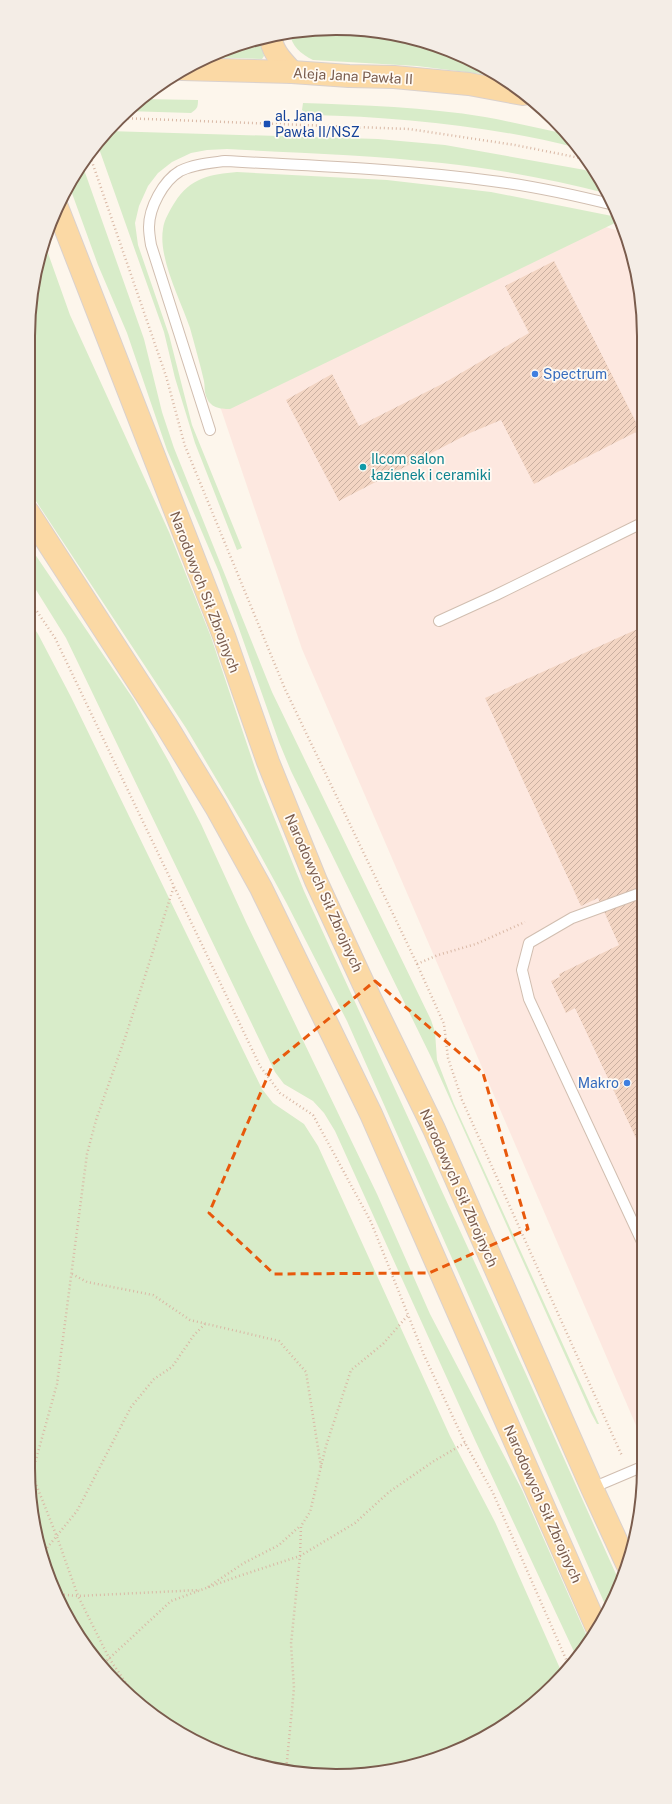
<svg xmlns="http://www.w3.org/2000/svg" width="672" height="1804" font-family="'Public Sans',sans-serif">
<defs>
<pattern id="building-hatch" width="6" height="6" patternUnits="userSpaceOnUse"><rect width="6" height="6" fill="#f3d5c3"/><path d="M-1 1l2-2M0 6l6-6M5 7l2-2" fill="none" stroke="#cab0a1"/></pattern>
</defs>
<rect width="100%" height="100%" fill="#fdf6ec"/>
<!-- commercial -->
<path fill="#fde8e0" d="M511,198l111,34 19,64 3,1148 -342,-795 -106,-314z"/>
<!-- green -->
<g fill="#d8ecc9">
<path d="M356,29l60,10 82,37 -81,-10 -104,-6c-12,-6 -22,-14 -23,-28l6,-1z"/>
<path d="M261,39l3,17 -2,3 -54,-2 29,-13z"/>
<path d="M141,99l57,1c0,7 -1,9 -7,13l-65,-2z"/>
<path d="M303,103c60,2 122,4 182,14 28,5 56,12 83,17l10,14c-87,-22 -178,-31 -267,-33l-4,-1 -5,-4z"/>
<path d="M108,131l270,8 67,6 140,25 12,8 12,16c-55,-14 -111,-25 -167,-31 -72,-8 -144,-10 -215,-14l-20,1 -16,3 -19,9 -14,11 -10,13 -9,20 -4,17 3,22 31,90 23,90 50,123 -5,2 -42,-107 -20,-65 -11,-46 -67,-189z"/>
<path d="M82,164l62,175 18,73 12,36 98,244 159,328 4,12 2,28 17,44 145,320h-2l-6,-11 -159,-354 -141,-288 -12,-29 -60,-170 -52,-122 -40,-117 -29,-68 -29,-80z"/>
<path d="M237,172l150,8 104,12 121,24 4,3 1,3 -387,187c-10,0 -20,-1 -24,-13 -2,-5 -1,-10 -2,-15 -4,-17 -9,-35 -14,-53 -9,-27 -32,-70 -27,-99 1,-9 7,-19 12,-27 15,-24 36,-28 62,-30z"/>
<path d="M44,242l26,73 99,217 42,105 48,143 45,111 221,481 95,211 -12,28 -261,-590 -61,-119 -40,-73 -60,-101 -158,-239v-153l11,-80z"/>
<path d="M28,544l106,156 35,62 32,62 45,98 131,272 53,120 92,176 67,151 -12,17 -102,-218 -140,-309 -11,-18 -11,-12 -29,-17 -9,-12 -209,-434 -38,-61z"/>
<path d="M28,619l10,15 33,63 191,392 11,14 31,21 14,22 132,290 45,86 67,151 -55,51 -53,28 -58,18 -100,3 -59,-13 -55,-25 -78,-64 -35,-49 -25,-55 -16,-99z"/>
</g>
<!-- building -->
<g fill="url(#building-hatch)">
<path d="M554,261l86,169 -106,54 -33,-64 -31,13 -131,68 -53,-101 46,-26 27,52 85,-43 85,-50 -24,-47z"/>
<path d="M642,627l1,526 -68,-145 -9,5 -15,-32 9,-4 -1,-3 60,-29 -21,-47 -17,8 -96,-208z"/>
</g>
<g fill="none" stroke-linecap="round" stroke-linejoin="round">
<!-- service casing -->
<g stroke="#d1beb0" stroke-width="12">
<g id="service">
<path d="M210,430l-59,-185c-1,-6 -2,-12 -2,-18 0,-19 14,-46 31,-56 14,-7 30,-8 45,-10 89,5 178,8 267,20 41,5 82,14 122,24"/>
<path d="M439,621l57,-26 146,-72"/>
<path d="M643,892l-71,26 -43,25 -7,27 7,29 114,245"/>
<path d="M592,1488l52,-22"/>
</g>
</g>
<!-- primary casing -->
<g stroke="#dad1cd" stroke-width="24">
<g id="primary">
<path d="M271,36c0,15 12,26 21,36"/>
<path d="M182,69l110,3 57,4 45,1 75,7 54,10"/>
<path d="M57,207l167,429 44,126 48,119 54,117 64,131 158,359 35,76"/>
<path d="M28,512l138,213 50,82 45,81 110,226 226,514"/>
</g>
</g>
<!-- path -->
<g stroke="#d9b8a5" stroke-width="2.5" stroke-dasharray="1 3" stroke-linecap="butt">
<path d="M120,118l289,11 106,16 70,14"/>
<path d="M89,153l77,223 19,70 100,243 132,275 27,60 4,34 14,42 160,356"/>
<path d="M28,598l27,40 205,428 20,27 33,22 58,107 53,133 41,88 28,50 76,173"/>
<path d="M417,964l21,-9 38,-11 49,-22"/>
<path d="M72,1274l15,8 66,13 37,25 89,21 27,31 15,95"/>
<path d="M32,1474l25,63 21,59 31,62 25,37"/>
<path d="M30,1481l27,-97 30,-230 9,-34 30,-85 48,-149"/>
<path d="M636,1490l4,8"/>
<path d="M42,1554l35,-43 54,-104 23,-28 18,-12 22,-32 11,-11"/>
<path d="M208,1587l36,-24 35,-18 21,-19"/>
<path d="M56,1594l22,2 122,-6"/>
<path d="M101,1666l70,-65 68,-25 61,-20 55,-33 34,-31 45,-31 31,-18"/>
<path d="M286,1771l8,-83 -3,-44 9,-88 1,-30 9,-14 16,-66 25,-76 32,-26 26,-30"/>
</g>
<!-- service -->
<use href="#service" stroke="#fff" stroke-width="10"/>
<!-- primary -->
<use href="#primary" stroke="#fbd9a5" stroke-width="22"/>
</g>
<!-- marked area -->
<path fill="none" stroke="#e8590c" stroke-width="3" stroke-dasharray="8 5" stroke-linejoin="round" d="M375,981l108,92 45,156 -99,44 -155,1 -65,-61 64,-149z"/>
<!-- markers -->
<rect fill="#1a4fb4" stroke="#fffaf3" stroke-width="1.5" x="263" y="120" width="8" height="8" rx="2"/>
<g fill="#3f7fe0" stroke="#fffaf3" stroke-width="1.5">
<circle cx="535" cy="374" r="4"/>
<circle cx="627" cy="1083" r="4"/>
</g>
<circle fill="#0f9aa8" stroke="#fffaf3" stroke-width="1.5" cx="363" cy="467" r="4"/>
<g text-anchor="middle" dominant-baseline="central" stroke-width="3.5" stroke-linejoin="round" paint-order="stroke">
<!-- street labels -->
<g font-size="14" fill="#7a5c4d" stroke="#fffaf3">
<text transform="translate(353 76) rotate(3)">Aleja Jana Pawła II</text>
<text transform="translate(205 592) rotate(69)">Narodowych Sił Zbrojnych</text>
<text transform="translate(324 893) rotate(66)">Narodowych Sił Zbrojnych</text>
<text transform="translate(459 1188) rotate(66)">Narodowych Sił Zbrojnych</text>
<text transform="translate(543 1504) rotate(66)">Narodowych Sił Zbrojnych</text>
</g>
<!-- transit labels -->
<g font-size="14" fill="#164399" stroke="#fffaf3" text-anchor="start">
<text x="275" y="116">al. Jana<tspan x="275" dy="16">Pawła II/NSZ</tspan></text>
</g>
<!-- shop labels -->
<g font-size="14" fill="#366cbe" stroke="#fffaf3" text-anchor="start">
<text x="543" y="374">Spectrum</text>
<text x="619" y="1083" text-anchor="end">Makro</text>
</g>
<!-- culture labels -->
<g font-size="14" fill="#0d838f" stroke="#fffaf3" text-anchor="start">
<text x="371" y="459">Ilcom salon<tspan x="371" dy="16">łazienek i ceramiki</tspan></text>
</g>
</g>
<!-- crop -->
<path d="M0 0H672V1804H0ZM336 35H336A301 301 0 0 1 637 336V1468A301 301 0 0 1 336 1769H336A301 301 0 0 1 35 1468V336A301 301 0 0 1 336 35Z" fill="#f4ede6" fill-rule="evenodd"/>
<path fill="none" stroke="#7a5c4d" stroke-width="2" d="M336 35H336A301 301 0 0 1 637 336V1468A301 301 0 0 1 336 1769H336A301 301 0 0 1 35 1468V336A301 301 0 0 1 336 35Z"/>
</svg>
